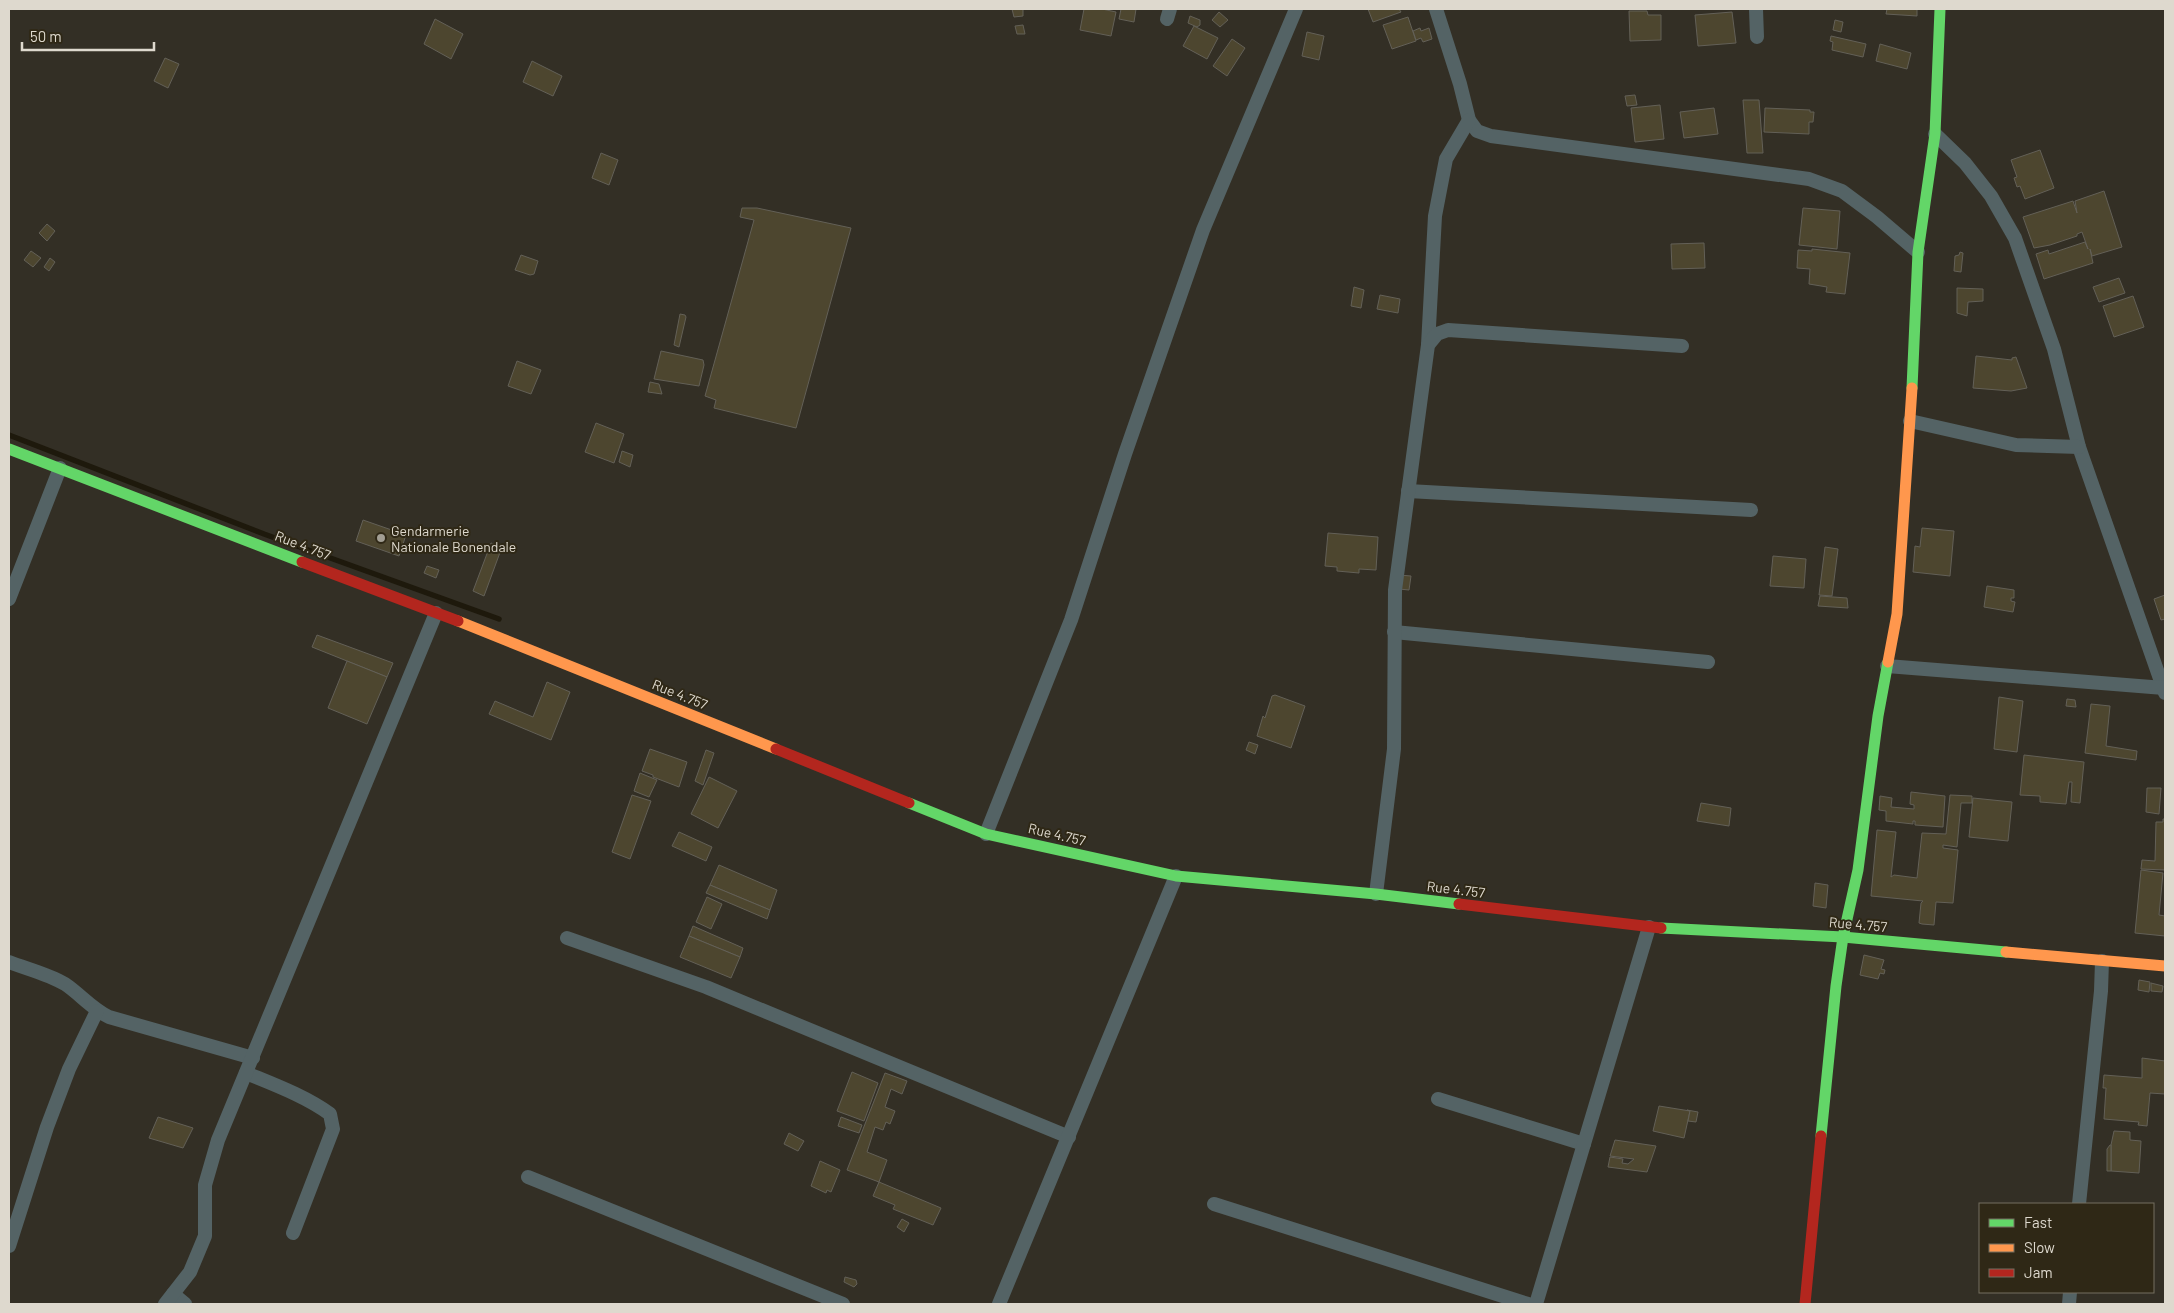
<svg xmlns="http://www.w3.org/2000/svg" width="2174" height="1313" font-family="Barlow,sans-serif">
<rect width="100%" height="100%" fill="#332f25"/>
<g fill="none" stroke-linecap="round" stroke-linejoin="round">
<!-- stream -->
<path stroke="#1e190c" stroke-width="5.5" d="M9,435l255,99 235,85"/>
</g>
<!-- building -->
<g fill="#4d462f" stroke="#636057">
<path d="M1012,9h11v7l-9,1z"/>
<path d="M1084,9h18l14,3 -5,24 -31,-6z"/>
<path d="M1121,9h15l-2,13 -15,-3z"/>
<path d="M1368,9h31l2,3 -28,10z"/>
<path d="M1887,9h30v7l-31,-2z"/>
<path d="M1629,11h18l1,4h13v25l-31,1z"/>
<path d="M1219,12l9,8 -8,7 -8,-7z"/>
<path d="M1732,12l4,31 -38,3 -3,-31z"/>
<path d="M1190,16l10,4v5l-3,2 -9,-4z"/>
<path d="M1408,17l8,24 -24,8 -9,-24z"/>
<path d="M435,19l28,15 -12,25 -27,-15z"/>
<path d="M1835,20l8,2 -2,10 -8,-2z"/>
<path d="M1023,25l2,9h-8l-2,-8z"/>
<path d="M1194,26l24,12 -11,21 -24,-13z"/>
<path d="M1420,28l1,3 8,-3 3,11 -9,3 -2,-4 -5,2 -3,-9z"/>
<path d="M1307,32l17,4 -5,24 -17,-4z"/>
<path d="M1831,36l35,8 -3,13 -31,-7 1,-8 -3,-1z"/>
<path d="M1232,39l13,9 -18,28 -14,-10z"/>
<path d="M1880,44l31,9 -4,16 -31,-8z"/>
<path d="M165,58l14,6 -11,24 -14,-7z"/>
<path d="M532,61l30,15 -9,20 -30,-14z"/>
<path d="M1635,95l2,10 -10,1 -2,-10z"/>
<path d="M1743,100h16l4,53h-16z"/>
<path d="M1660,105l4,34 -29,3 -4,-34z"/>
<path d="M1714,108l4,26 -34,4 -4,-26z"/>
<path d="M1765,108l45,2v2h4l-1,10h-4v12l-45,-2z"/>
<path d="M2040,150l14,38 -29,11 -5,-13 -3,1 -3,-9 3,-1 -6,-17z"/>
<path d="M601,153l17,7 -9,25 -17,-7z"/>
<path d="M2104,191l18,56 -30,9 -2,-7 3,14 -49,16 -8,-25 12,-4 1,4 36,-12 3,7 -6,-17 -5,2v2l-27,9 -16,3 -11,-31 50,-16 4,12 -2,-12z"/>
<path d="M742,208h15l94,20 -55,200 -82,-20 2,-8 -11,-4 49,-176 -14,-3z"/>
<path d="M1803,208l37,3 -3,38 -38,-4z"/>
<path d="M47,224l8,7 -8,10 -8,-8z"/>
<path d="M1704,243l1,25 -33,1 -1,-25z"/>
<path d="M1812,249l38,4 -5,41 -19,-2 1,-5 -18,-3 1,-15 -13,-1 1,-18 14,1z"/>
<path d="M31,251l10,7 -8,9 -9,-7z"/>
<path d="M1960,252l3,1 -2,19 -7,-1 1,-15 4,-1z"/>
<path d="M521,255l17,6 -4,13 -4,1 -15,-5z"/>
<path d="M50,258l5,4 -6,9 -5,-4z"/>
<path d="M2119,278l6,15 -26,9 -6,-15z"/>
<path d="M1354,287l10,3 -3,18 -10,-2z"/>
<path d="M1957,288l26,1v12l-15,1 -1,14 -10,-3z"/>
<path d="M1380,295l20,4 -2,14 -21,-4z"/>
<path d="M2133,296l11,31 -30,10 -11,-31z"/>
<path d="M680,314l5,1 1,2 -7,30 -5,-2z"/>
<path d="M661,351l42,9 1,5 -5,21 -45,-7z"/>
<path d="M1976,356l36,4v-2l4,-1 11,31 -16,3 -38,-3z"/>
<path d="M517,361l24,9 -10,24 -23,-8z"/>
<path d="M650,382l9,2 3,10 -14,-2z"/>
<path d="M596,423l28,11 -10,29 -29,-11z"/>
<path d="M622,451l11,4 -3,12 -11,-5z"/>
<path d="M363,520l43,15 -7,21 -43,-15z"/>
<path d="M1922,528l32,3 -4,45 -37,-4 2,-26 5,1z"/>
<path d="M1328,533l50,4 -2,33 -17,-1v4l-22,-2v-4l-12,-1z"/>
<path d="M491,543l11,4 -18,49 -11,-5z"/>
<path d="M1825,547l13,2 -6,47 -13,-1z"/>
<path d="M1773,556l33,3 -2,29 -34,-2z"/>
<path d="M427,566l12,4 -3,8 -12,-5z"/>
<path d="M1399,575l12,1 -2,14 -10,-1z"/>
<path d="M1987,586l27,4v8h-3v3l4,1 -2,10 -29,-5z"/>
<path d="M2165,595v24l-4,1 -7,-21z"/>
<path d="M1820,596l27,2 1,10 -30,-2z"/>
<path d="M317,635l76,28 -6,14 -75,-30z"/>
<path d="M347,661l40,16 -20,47 -39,-16z"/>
<path d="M547,682l23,10 -19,48 -62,-26 6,-13 38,16z"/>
<path d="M1275,695l30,11 -14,42 -34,-12 6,-20 2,2 7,-22z"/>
<path d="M1999,697l24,4 -6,51 -23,-3z"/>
<path d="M2067,699l8,1 1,7 -10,-1z"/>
<path d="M2091,704l19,2 -4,40 31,5 -1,9 -51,-7z"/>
<path d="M1249,742l9,3 -3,9 -9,-4z"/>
<path d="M650,749l37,13 -8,25 -26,-10v-2l-11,-4z"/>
<path d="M706,750l8,3 -11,32 -8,-4z"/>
<path d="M2024,755l60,7 -4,41 -9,-1 1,-20h-3l-3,22 -26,-2v-6l-20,-1z"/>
<path d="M640,773l17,7 -8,17 -15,-6z"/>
<path d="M709,777l28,14 -19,37 -27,-14z"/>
<path d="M2147,788h14l-2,26 -13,-2z"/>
<path d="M1911,792l34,4 -2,31 -28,-2v-4h-2v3l-27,-3v-10l-7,-1 1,-14 12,2 -1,9 23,2v-4l-4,-1z"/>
<path d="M632,795l19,6 -21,58 -18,-7z"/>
<path d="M1950,795l22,1v7h-11l-4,44 -14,-2v3l15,2 -5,53 -17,-1 -2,23 -12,-1 -3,-1 2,-20 2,-2 -52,-5 6,-66 19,2 -5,45 3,-2 23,3 5,-45 24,1z"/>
<path d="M1973,798l39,4 -4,39 -39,-4z"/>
<path d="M1701,803l30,5 -2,18 -32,-5z"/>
<path d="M2163,819h2v51l-24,-1 1,-9 13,1 1,-39h7z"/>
<path d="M679,832l33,15 -6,14 -34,-15z"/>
<path d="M719,865l58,25 -7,20 -60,-25z"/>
<path d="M2141,870l22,3 -4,42 6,1v20l-30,-3z"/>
<path d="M1815,883l13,2 -2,23 -13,-2z"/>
<path d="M710,885l60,25 -3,9 -61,-26z"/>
<path d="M707,897l15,7 -11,25 -15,-7z"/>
<path d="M693,926l50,22 -3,9 -51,-21z"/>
<path d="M689,936l51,21 -9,21 -51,-21z"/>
<path d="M1864,955l20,5 -3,9 4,1 -1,4 -4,-1 -2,6 -18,-4z"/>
<path d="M2139,980l11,2 -1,10 -11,-2z"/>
<path d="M2151,983l12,3 -1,6 -11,-1z"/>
<path d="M2142,1058l23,3v33l-15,-1 -3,33 -9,-1 1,-3 -35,-3 2,-31h-3l1,-13 38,3z"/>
<path d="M852,1072l26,11 -14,38 -27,-10z"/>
<path d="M885,1073l22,8 -5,13 -11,-5 -6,18 10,4 -5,13 -4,-2 -3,8 -8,-3 -8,25 20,8 -8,22 -32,-12z"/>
<path d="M1659,1106l31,5 -6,27 -31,-7z"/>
<path d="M1687,1110l11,2 -2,10 -8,-1 2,-10z"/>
<path d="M158,1117l35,11 -10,20 -34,-10z"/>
<path d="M841,1117l21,8 -3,8 -21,-7z"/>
<path d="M2114,1131l16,1v8l11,1 -2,32 -28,-2v-26z"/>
<path d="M789,1133l15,8 -6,10 -14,-7z"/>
<path d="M1615,1140l41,6 -9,26 -39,-5 2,-10 13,2 -1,4 6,1 6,-5 -24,-3z"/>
<path d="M2110,1145h1v26h-4v-22z"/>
<path d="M820,1161l20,9 -9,22 -4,-2 -1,3 -15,-7z"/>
<path d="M879,1182l62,26 -8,17 -40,-16 2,-4 -22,-9z"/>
<path d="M902,1219l7,4 -5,9 -7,-5z"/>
<path d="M845,1277l11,3 1,4 -3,3 -10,-5z"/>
</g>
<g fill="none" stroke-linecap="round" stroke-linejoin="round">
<!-- street -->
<g stroke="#546365" stroke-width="14">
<path d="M1436,9l24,75 9,36 8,11 14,5 318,43 33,12 35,26 41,35"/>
<path d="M1756,9l1,28"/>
<path d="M1167,19l3,-10"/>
<path d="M1935,134l30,29 26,33 24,42 39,111 25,98 86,246"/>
<path d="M1428,345l7,-129 11,-57 23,-39"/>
<path d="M1910,421l106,24 63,2"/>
<path d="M1408,491l343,19"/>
<path d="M9,599l51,-131"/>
<path d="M1394,632l314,30"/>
<path d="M1887,666l277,22"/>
<path d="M986,834l85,-214 54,-166 78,-224 93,-221"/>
<path d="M1376,894l18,-145 1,-159 33,-245 9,-11 11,-4 234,16"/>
<path d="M567,938l139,49 363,150"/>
<path d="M9,962c18,7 39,12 56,22 15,10 27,25 44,33l144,41"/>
<path d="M246,1073c29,12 59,23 84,41l3,15 -40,104"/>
<path d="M1438,1099l146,45"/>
<path d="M528,1177l315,127"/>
<path d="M1214,1204l314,100"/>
<path d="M2079,1204l22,-213 1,-30"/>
<path d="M9,1246l38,-119 22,-58 28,-58"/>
<path d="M173,1294l12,10"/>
<path d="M165,1304l25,-32 15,-36v-51l13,-45 218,-527"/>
<path d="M999,1304l177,-428"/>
<path d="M1536,1304l113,-377"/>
<path d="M2069,1304l1,-12"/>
</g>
<!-- fast -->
<g stroke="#63d668" stroke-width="11">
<path d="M1912,388l6,-136 17,-118 5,-125"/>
<path d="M9,449l293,113"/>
<path d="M909,803l77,31 190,42 200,18 83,10"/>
<path d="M1661,928l182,9 163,15"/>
<path d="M1821,1136l15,-150 7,-49 15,-67 20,-154 10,-54"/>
</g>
<!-- slow -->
<g stroke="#ff974d" stroke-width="11">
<path d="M458,621l318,128"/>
<path d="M1888,662l9,-48 15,-226"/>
<path d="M2006,952l159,14"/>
</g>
<!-- jam -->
<g stroke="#b3261e" stroke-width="11">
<path d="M302,562l156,59"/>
<path d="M776,749l133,54"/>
<path d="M1459,904l202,24"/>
<path d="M1805,1304l16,-168"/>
</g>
</g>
<!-- markers -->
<circle fill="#a29e93" stroke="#2f2816" stroke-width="2" cx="381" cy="538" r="5"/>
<g text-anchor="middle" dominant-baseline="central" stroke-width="4" stroke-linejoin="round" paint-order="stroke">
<!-- poi labels -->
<g font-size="14" fill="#ded9ce" stroke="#2f2816" text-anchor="start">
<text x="391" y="530">Gendarmerie<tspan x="391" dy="16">Nationale Bonendale</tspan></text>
</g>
<!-- street labels -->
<g font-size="14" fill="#ded9ce" stroke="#2f2816">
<text transform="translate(303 545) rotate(21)">Rue 4.757</text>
<text transform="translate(680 694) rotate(22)">Rue 4.757</text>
<text transform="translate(1057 834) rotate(13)">Rue 4.757</text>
<text transform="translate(1456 889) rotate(7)">Rue 4.757</text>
<text transform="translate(1858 924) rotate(5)">Rue 4.757</text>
</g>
</g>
<!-- border -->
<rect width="2174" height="1313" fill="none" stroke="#ded9ce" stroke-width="20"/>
<!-- legend -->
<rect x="1979" y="1203" width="175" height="90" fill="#2f2816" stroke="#756f60"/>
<rect x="1989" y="1219" width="25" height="8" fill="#63d668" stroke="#756f60"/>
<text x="2024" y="1228" font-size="15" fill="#ded9ce">Fast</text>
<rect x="1989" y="1244" width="25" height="8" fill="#ff974d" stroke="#756f60"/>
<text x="2024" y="1253" font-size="15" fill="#ded9ce">Slow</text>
<rect x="1989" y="1269" width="25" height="8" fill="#b3261e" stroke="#756f60"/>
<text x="2024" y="1278" font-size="15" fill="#ded9ce">Jam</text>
<!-- scale -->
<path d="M22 42v8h132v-8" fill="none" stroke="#ded9ce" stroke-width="2.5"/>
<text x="30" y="42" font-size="15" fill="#ded9ce" stroke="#2f2816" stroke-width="4" paint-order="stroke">50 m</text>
</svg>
